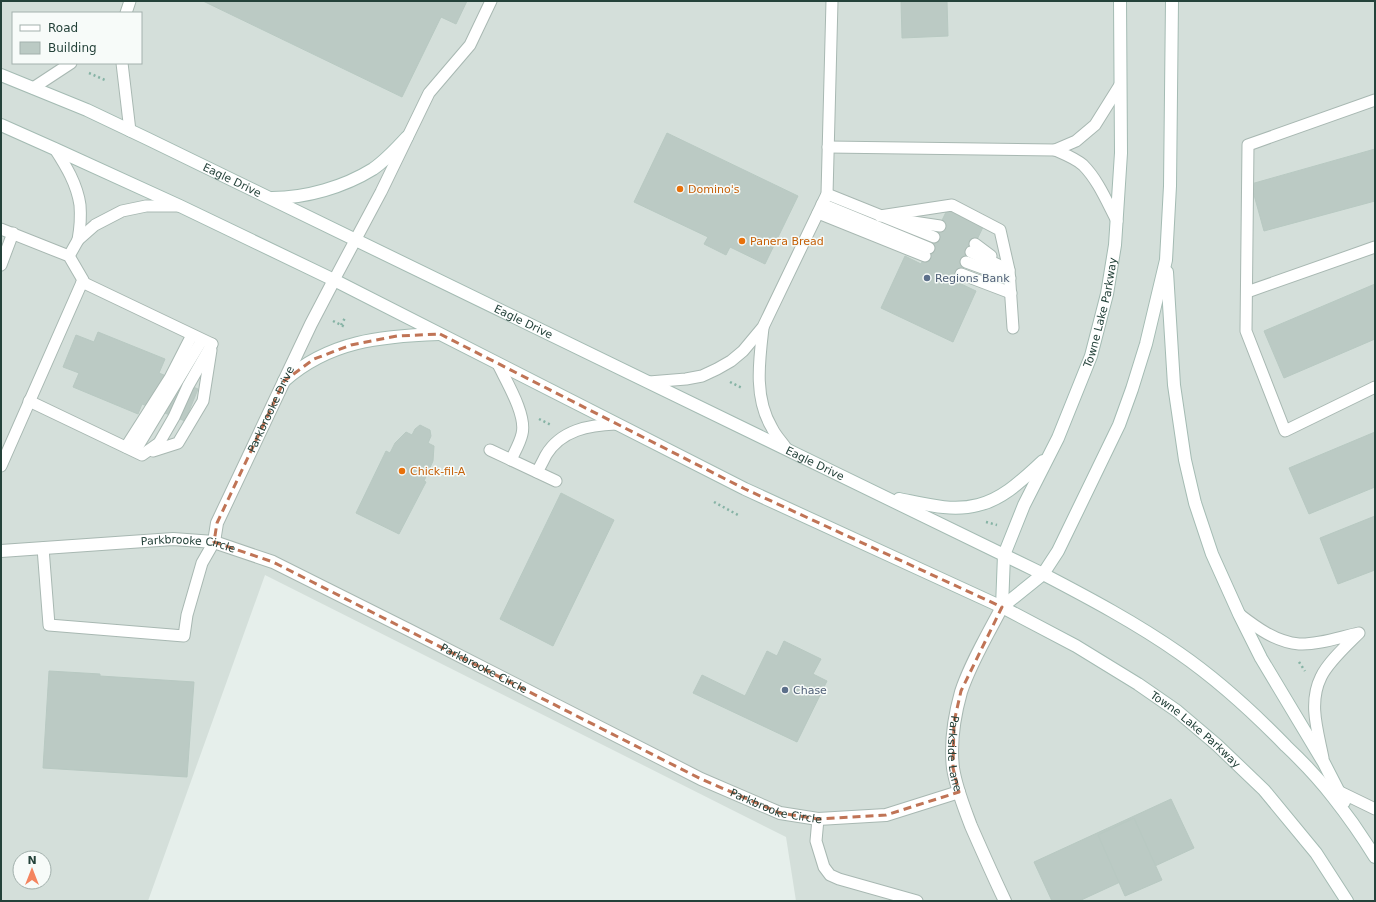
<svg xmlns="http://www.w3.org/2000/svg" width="1376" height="902" font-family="'DejaVu Sans',sans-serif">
<rect width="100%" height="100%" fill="#e6efeb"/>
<!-- built -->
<path fill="#d4dfda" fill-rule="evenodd" d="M1,1h1374v900h-579l-10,-64 -521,-262 -117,326h-147zM13,13h128v50h-128zM20,858h24v24h-24z"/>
<!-- building -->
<g fill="#bbcac4" stroke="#b8c9c2">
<path d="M203,1h264l-11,23 -15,-7 -39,80z"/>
<path d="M901,1h46l1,35 -46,2z"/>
<path d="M667,133l131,63 -33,68 -35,-17 -4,8 -22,-11 4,-7 -74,-35z"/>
<path d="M1375,149v52l-111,30 -13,-47z"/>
<path d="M947,210l36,17 -26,55 19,9 -23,51 -72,-34 24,-52 16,8z"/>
<path d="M1375,284v55l-91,39 -20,-47z"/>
<path d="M98,332l67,27 -6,14 39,16 -13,32 -43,-17 -4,10 -65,-27 6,-14 -16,-6 13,-32 18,7z"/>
<path d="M420,425l10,5 1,6 -3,7 6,3 -1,15 -9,20 2,1 -27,52 -43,-21 30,-62 4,2 5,-10 11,-11 6,3 3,-6z"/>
<path d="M1375,432v55l-66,27 -20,-46z"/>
<path d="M561,493l53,27 -61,126 -53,-27z"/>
<path d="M1375,516v54l-37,14 -18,-46z"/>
<path d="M784,641l37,18 -8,15 14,7 -30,61 -104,-49 9,-18 43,21 22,-45 10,5z"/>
<path d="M49,671l51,3v2l94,6 -7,95 -144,-9z"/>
<path d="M1171,799l23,49 -115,53h-27l-18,-39z"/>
<path d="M1134,818l28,62 -37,16 -27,-61z"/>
</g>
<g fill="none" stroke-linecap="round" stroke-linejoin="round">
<!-- lane casing -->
<g stroke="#a8b8b2" stroke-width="13">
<g id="lane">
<path d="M126,13l4,-12"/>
<path d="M122,63l8,68"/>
<path d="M33,88l38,-25"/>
<path d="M1375,100l-127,45 -2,186 39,100 90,-44"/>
<path d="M828,147l227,3"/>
<path d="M55,149c11,17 22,35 25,56 1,12 0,24 -2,35"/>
<path d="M827,194l107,43"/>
<path d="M822,204l107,44"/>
<path d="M818,213l107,43"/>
<path d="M880,216l72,-11 48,25 9,40"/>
<path d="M900,220l40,6"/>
<path d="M1117,221c-10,-19 -19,-41 -34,-56 -8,-7 -19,-11 -28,-15l21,-9 19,-16 25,-40"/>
<path d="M1,229l68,27 14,24 -82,186"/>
<path d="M975,244l16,12"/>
<path d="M971,252l38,18 4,58"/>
<path d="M69,256l9,-16 17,-15 27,-14 24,-5h34"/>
<path d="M966,262l44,16"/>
<path d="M1,265l12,-32"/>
<path d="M961,274l50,19"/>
<path d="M334,280l47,-88 48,-99 41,-48 21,-44"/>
<path d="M82,282l130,62"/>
<path d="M1247,292l128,-45"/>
<path d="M763,328c-4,34 -9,70 9,100 3,7 10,14 14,20"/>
<path d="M498,364c8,17 29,51 24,70 -2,9 -7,17 -11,26"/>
<path d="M649,382l37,-3 16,-3 15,-7 14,-8 12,-10 20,-24 64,-133 5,-193"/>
<path d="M29,401l113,54 17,-12 15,-26 14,-31 24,-42"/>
<path d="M126,447l44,-69 22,-43"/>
<path d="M490,450l66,31"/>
<path d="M135,451l67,-111"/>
<path d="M153,451l25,-8 25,-42 8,-51"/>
<path d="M537,472c3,-5 6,-11 9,-17 15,-25 43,-30 70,-31"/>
<path d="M43,548l6,77 135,11 3,-21 15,-52 12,-21"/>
<path d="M1239,614c18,14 37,28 60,30 20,1 41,-7 60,-11 -12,12 -31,29 -38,44 -13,26 -3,55 2,81"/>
<path d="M1338,791l37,18"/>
<path d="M818,819l-2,22 8,26 6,8 9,4 78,22"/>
</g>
</g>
<!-- street casing -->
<g stroke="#a8b8b2" stroke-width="14">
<g id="street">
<path id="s1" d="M214,542l3,-19 94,-199 23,-44"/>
<path id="s2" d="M1,551l172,-12 41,3 59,20 136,68 292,149 79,34 38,6 68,-4 73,-23"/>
<path id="s3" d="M1002,607c-14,27 -32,57 -41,85 -7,25 -11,50 -8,76 3,20 11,39 18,58 11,25 22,50 34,75"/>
</g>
</g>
<!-- secondary casing -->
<g stroke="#a4bbb3" stroke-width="14">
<g id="secondary">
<path id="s4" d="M1,75l86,35 61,29 895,435c46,24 93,49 136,79 39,27 74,59 107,93 17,16 33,33 47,51 15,19 29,39 42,60"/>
<path id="s5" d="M1,125l54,24 125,57 154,74 411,209 257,118 74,39 62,38 39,27 40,34 47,45 52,63 31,48"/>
<path d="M272,198c34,0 72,-11 101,-29 13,-9 23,-20 34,-32"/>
<path d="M1167,272l7,113 11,75 10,43 17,51 27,60 22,44 63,105 20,39"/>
<path d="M284,381c45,-40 97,-45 155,-47"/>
<path d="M899,499c25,5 53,13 79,6 26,-6 46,-27 65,-44"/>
<path d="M1002,607l41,-33 15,-23 61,-126 13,-36 14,-45 20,-84 4,-74 2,-185"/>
<path id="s6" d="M1002,607l2,-52 20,-50 34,-67 33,-82 16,-62 8,-49 6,-92 -1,-152"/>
</g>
</g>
<!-- path -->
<g stroke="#86b3a5" stroke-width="2.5" stroke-dasharray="2 3" stroke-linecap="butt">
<path d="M89,73l16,7"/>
<path d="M333,321l12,6"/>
<path d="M341,325l4,-7"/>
<path d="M730,382l12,6"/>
<path d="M539,419l12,6"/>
<path d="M714,502l24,13"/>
<path d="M986,522l11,3"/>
<path d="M1299,662l6,9"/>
</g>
<!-- lane -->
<use href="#lane" stroke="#fff" stroke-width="11"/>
<!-- street -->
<use href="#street" stroke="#fff" stroke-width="12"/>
<!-- secondary -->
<use href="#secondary" stroke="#fff" stroke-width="12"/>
</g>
<!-- marked area -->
<path fill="none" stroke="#c07456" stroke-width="3" stroke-dasharray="8 5" stroke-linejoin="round" d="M440,334l305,155 257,118 -41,84 -7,31 -1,46 6,24 -73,23 -68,4 -38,-6 -79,-34 -428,-217 -59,-20 3,-19 67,-142 30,-22 37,-14 46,-9z"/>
<!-- markers -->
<g fill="#e8710a" stroke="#f7fbf9" stroke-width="1.5">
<circle cx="680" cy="189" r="4"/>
<circle cx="742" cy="241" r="4"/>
<circle cx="402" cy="471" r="4"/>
</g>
<g fill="#5c6f8a" stroke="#f7fbf9" stroke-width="1.5">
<circle cx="927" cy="278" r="4"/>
<circle cx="785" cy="690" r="4"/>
</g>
<g text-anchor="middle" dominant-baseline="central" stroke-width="3" stroke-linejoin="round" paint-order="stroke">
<!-- street labels -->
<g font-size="11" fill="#24423a" stroke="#f7fbf9">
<text stroke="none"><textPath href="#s4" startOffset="254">Eagle Drive</textPath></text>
<text stroke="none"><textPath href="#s6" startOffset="314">Towne Lake Parkway</textPath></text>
<text stroke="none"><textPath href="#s4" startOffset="578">Eagle Drive</textPath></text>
<text stroke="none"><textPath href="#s1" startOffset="145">Parkbrooke Drive</textPath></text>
<text stroke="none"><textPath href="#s4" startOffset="902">Eagle Drive</textPath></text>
<text stroke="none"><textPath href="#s2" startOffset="188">Parkbrooke Circle</textPath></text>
<text stroke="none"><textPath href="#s2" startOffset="512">Parkbrooke Circle</textPath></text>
<text stroke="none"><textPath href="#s5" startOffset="1341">Towne Lake Parkway</textPath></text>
<text stroke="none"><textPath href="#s3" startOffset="157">Parkside Lane</textPath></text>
<text stroke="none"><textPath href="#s2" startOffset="836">Parkbrooke Circle</textPath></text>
</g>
<!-- food labels -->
<g font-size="11" fill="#c56008" stroke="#f7fbf9" text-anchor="start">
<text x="688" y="189">Domino's</text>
<text x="750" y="241">Panera Bread</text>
<text x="410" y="471">Chick-fil-A</text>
</g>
<!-- service labels -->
<g font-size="11" fill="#4e5e75" stroke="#f7fbf9" text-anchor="start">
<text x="935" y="278">Regions Bank</text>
<text x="793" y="690">Chase</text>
</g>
</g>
<!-- border -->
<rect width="1376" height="902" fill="none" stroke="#24423a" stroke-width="4"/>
<!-- legend -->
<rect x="12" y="12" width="130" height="52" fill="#f7fbf9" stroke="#a3b1ad"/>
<rect x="20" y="25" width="20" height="6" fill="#ffffff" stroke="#a3b1ad"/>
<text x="48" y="32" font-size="12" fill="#24423a">Road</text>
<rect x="20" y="42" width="20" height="12" fill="#bbcac4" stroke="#a3b1ad"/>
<text x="48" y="52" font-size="12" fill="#24423a">Building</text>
<!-- north arrow -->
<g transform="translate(32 870)"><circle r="19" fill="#f7fbf9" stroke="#a3b1ad"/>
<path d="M0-3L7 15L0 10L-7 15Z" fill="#f4845f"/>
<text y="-6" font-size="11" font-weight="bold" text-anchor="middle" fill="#24423a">N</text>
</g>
</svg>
